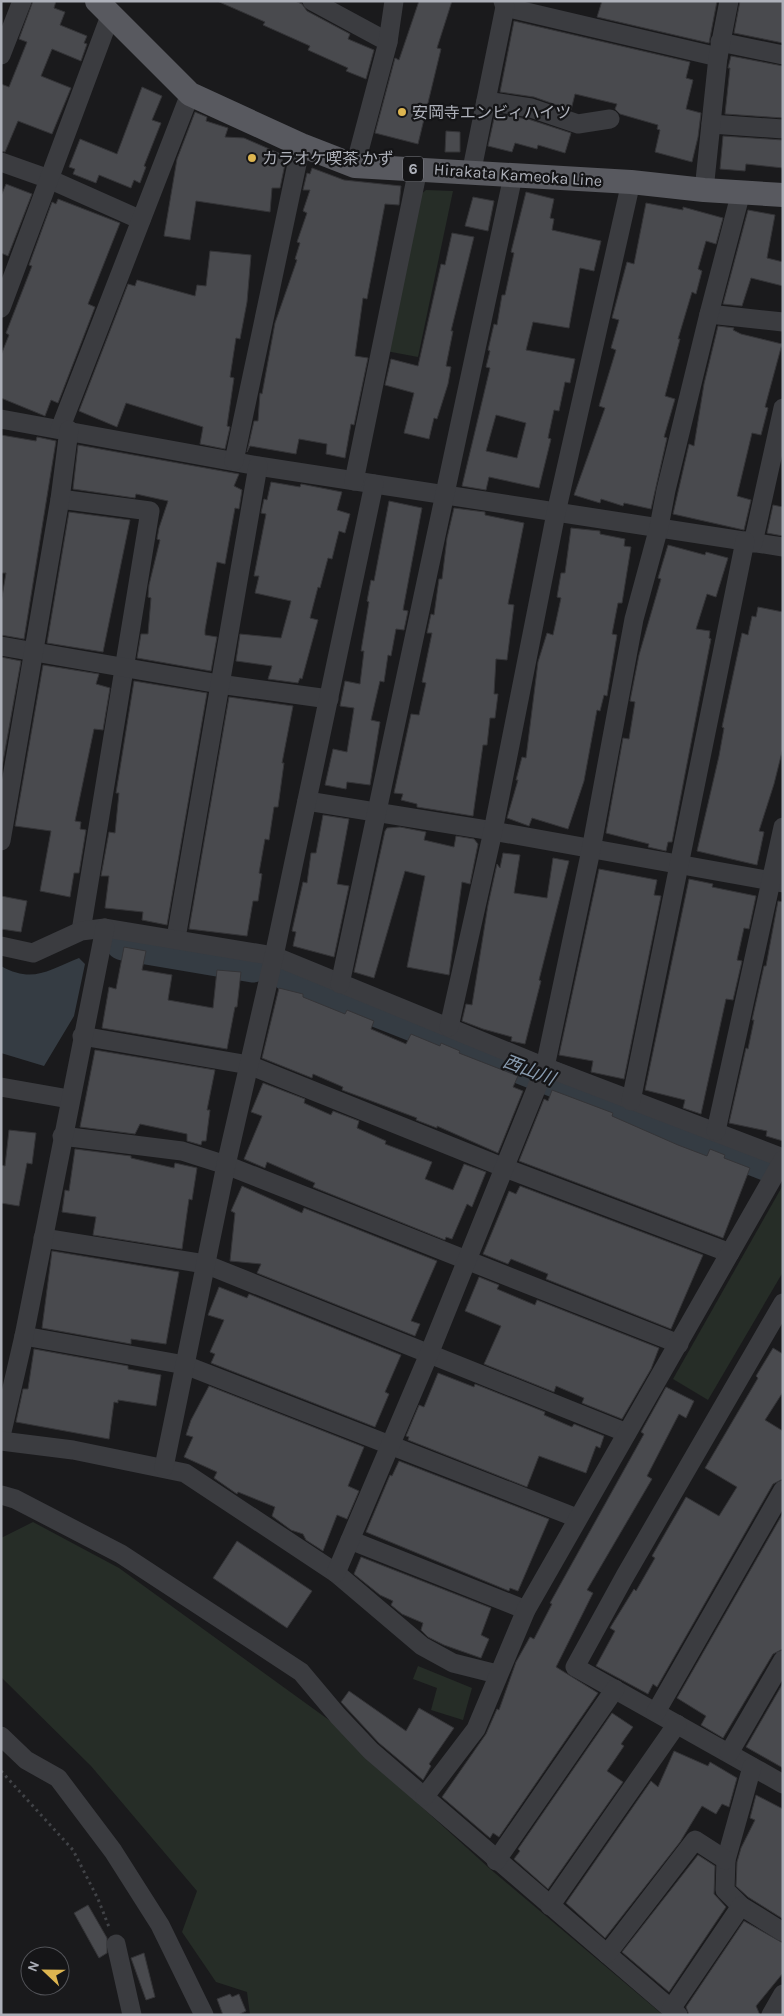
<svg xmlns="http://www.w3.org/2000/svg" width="784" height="2016" font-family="Karla,'Noto Sans JP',sans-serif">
<rect width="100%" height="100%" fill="#1a1a1c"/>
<!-- green -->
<g fill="#262d27">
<path d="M426,190l27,1 -35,166 -32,-6 33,-155z"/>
<path d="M783,1185v87l-75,128 -35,-21z"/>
<path d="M33,1522l86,46 221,160 20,23 129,117 174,147h-413l-3,-23 -31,-10 -34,-50 15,-41 -106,-125 -90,-89v-139z"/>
<path d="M418,1666l54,22 -9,32 -32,-10 6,-22 -24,-9z"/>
</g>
<!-- water -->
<path fill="#353c43" d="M79,958l6,6 -11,52 -30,50 -43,-13v-87c32,18 47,4 78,-8z"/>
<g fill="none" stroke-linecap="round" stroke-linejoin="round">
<!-- river -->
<g stroke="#353c43" stroke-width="35">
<path d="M123,943l130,22"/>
<path d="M289,975l479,189"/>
</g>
</g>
<!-- building -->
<g fill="#494a4e" stroke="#343437" fill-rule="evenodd">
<path d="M33,1h23l-2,7 11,4 -5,13 27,11 -3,7 3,1 -6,17 -29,-12 -11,27 30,12 -19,46 -34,-13 -13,31 -4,-1v-67l8,3 18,-45 -8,-3z"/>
<path d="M217,1h78l7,3 5,7 43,23 -2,5 26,11 -8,29 -20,-8 2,-3 -40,-18 2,-4 -47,-21 2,-3z"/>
<path d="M419,1h33l-15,47 4,1 -23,95 -43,-11 20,-75 4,2z"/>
<path d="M602,1h115l-8,42 -112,-26z"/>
<path d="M740,1h43v42l-49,-10z"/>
<path d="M514,21l176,41 -4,16 7,2 -7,29 15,4 -3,24 -6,25 -37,-10 5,-22 -3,-1 1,-4 -38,-11 -5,-5 2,-5 -42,-10 -4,16 -37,-13 -34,-5z"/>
<path d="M731,56l52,10v52l-58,-4 5,-46h-2z"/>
<path d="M142,87l20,9 -10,24 9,3 -17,43 2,1 -6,16 -6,-3 -3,8 -32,-13 -3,8 -23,-9 2,-5 -6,-2 11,-28 37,15z"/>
<path d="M195,112l12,5 -1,4 22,7 -3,9 19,1 39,17 -1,8 3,1 -5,24h-8l-2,24 -74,-11 -6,39 -26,-4 13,-77z"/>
<path d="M495,114l33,5 43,14 -6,20 -27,-8 -1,4 -22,-6 -3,9 -24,-6z"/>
<path d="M446,131l14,1v20h-15z"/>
<path d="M723,136l60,4v28l-37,-4 -1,7 -25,-2z"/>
<path d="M312,168l32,12 57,6 -2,19 -14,-1 -18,95 -4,-1 -8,58 13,2 -14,67 -3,-1 -6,34 -19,-4 1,-10 -28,-5 -3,15 -46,-8 -3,6 7,-31h4l2,-28 2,1 13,-71 22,-63 -2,-1 5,-16 -3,-1 10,-29 -4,-2 7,-21h-7l4,-17 3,1z"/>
<path d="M6,184l26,10 -24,62 -7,-3v-57z"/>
<path d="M526,192l28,7 -4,19 4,1 -2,11 49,11 -7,30 -14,-3 -11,60 -36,-6 -7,28 49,9 -5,24 -5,-1 -6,29 -5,-1 -6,28 3,1 -12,49 -50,-11 -3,13 -24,-4 28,-118 -4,-1 4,-16 -2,-1 6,-26 3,1 5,-30h3l9,-42 -3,-1zM496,415l30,8 -9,35 -31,-7z"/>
<path d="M473,197l21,4 -6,30 -23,-5z"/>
<path d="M58,199l62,24 -32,81 7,3 -37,96 -7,-3 -6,16 -44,-18v-43l8,-20 -3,-2 26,-67 -3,-1 23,-63 4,2z"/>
<path d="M646,203l37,7v-3l40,11 -7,26 -10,-3 -8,28 4,2 -6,23 -4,-2 -14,47h2l-15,57 10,3 -11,38 3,1 -16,71 -27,-6 -1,3 -22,-7 -1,4 -26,-8 31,-87 -6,-2 17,-56 -5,-2 8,-28 -7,-2 15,-56 7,2z"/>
<path d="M748,210l27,5 -8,43 16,4v24l-32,-8 -9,28 -19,-2z"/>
<path d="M452,233l22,4 -23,94h2l-7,35 5,1 -3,17 -11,35 -3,-1 -5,21 -25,-6 10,-40 -29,-8 6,-26 27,7 23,-102 4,1z"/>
<path d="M210,251l41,4 -4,47 -7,37 -4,-1 -6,39 4,1 -7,48 3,1 -5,22 -25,-5 3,-17 -77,-24 -9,24 -38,-16 49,-127 7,2 2,-6 58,16 2,-11 9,1z"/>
<path d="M718,326l16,2 -1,2 8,4 41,10 -17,63 3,1 -7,27 -9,-2 -15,63 14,4 -7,30 -71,-16 16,-70 5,2 10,-62z"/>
<path d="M1,435l35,6 1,-4 19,4 -32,198 -23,-4v-32l5,-30h-5z"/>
<path d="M78,445l161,29 -5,12 8,4 -3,19 -4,-1 -10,56 -8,-2 -12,68v5l12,2 -6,34 -74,-13 4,-24h7l3,-36 -3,-1 1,-12 11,-45 -3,-1 2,-11 9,-27 -32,-7 -1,4 -62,-9z"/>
<path d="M271,482l29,5 1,-3 41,8 -5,18 13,4 -5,19 -6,-2 -7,28 -4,-1 -8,30 -2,-1 -8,31 8,2 -16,59 -2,-1 -2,5 -30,-4 4,-13 -36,-5 4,-27 41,4 10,-37 -36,-8 4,-17h-5l12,-62 -5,-1 3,-14 3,1z"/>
<path d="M389,501l33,7 -19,102 5,1 -4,19 -8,-1 -5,27 -3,-1 -4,27 -4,-1 -9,39 9,2 -10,63 -23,-3 -1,7 -21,-4 8,-36 14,3 7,-44 -14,-2 5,-25 15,3 4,-33h-3l8,-49 -2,-1 4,-21 3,1z"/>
<path d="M773,505l10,2v29l-16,-3z"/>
<path d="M454,508l31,4v3l39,8 -16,81 6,1 -7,55 -11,-1 -2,35h4l-3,24h-5l-3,27h-4l-10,71 -56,-9v-3l-16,-4 2,-6 -9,-1 17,-79 8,1 7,-32 -4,-1 10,-49h-5l4,-19 3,1 5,-36h3l5,-41z"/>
<path d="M69,512l61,8 -27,132 -56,-9z"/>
<path d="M571,528l29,3v3l25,5 -1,7 7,1 -9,56h-4l-6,31 5,1 -10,61 -3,-1 -4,16 -3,-1 -13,71 -16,48 -36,-11 -3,8 -22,-8 11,-38h-2l6,-23 4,1 12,-96 9,-29 6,2 8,-37 -4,-1 4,-24h4z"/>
<path d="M668,545l37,10 1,-3 22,6 -12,39 -9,-3 -11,35 14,2 -1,7 2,1 -39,203h-4l-2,9 -18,-4 1,-3 -43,-11 17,-95 6,1 6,-37 -5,-1 9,-46 22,-76 -3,-1z"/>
<path d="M758,607l25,5v136l-9,36 -15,47 5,1 -7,33 -60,-14 22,-95 5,-28 -2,-1 20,-94 6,2 4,-19 4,1z"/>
<path d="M1,657l20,4 -20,112z"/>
<path d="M43,665l56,9 -3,10 14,4 -7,42 -9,-1 -19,92 6,1 -1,7 6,1 -7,43h-5l-4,24 -30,-6 11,-60 -36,-5z"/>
<path d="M134,681l73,12 -40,232 -25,-5 1,-8 -38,-4 4,-32h-8l8,-44 6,1 4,-40h-3z"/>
<path d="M229,697l64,9 -11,57h2l-6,44h-4l-5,33 -4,-1 -6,34 3,1 -4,27h-5l-6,35 -58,-7z"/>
<path d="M323,815l26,4 -12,65 12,2 -15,71 -41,-11 3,-14 -4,-1 11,-49 4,1 4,-30h5z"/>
<path d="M400,827l26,5 -2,8 30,7 2,-11 18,3 4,5 -8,40 -8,-2 -13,93 -42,-8 18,-91 -20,-5 -31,107 -20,-6 31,-141 2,-3z"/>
<path d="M503,853l17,2 -6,38 33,5 6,-40 16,3 -30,119 2,1 -16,63 -14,-3 1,-4 -29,-8 -21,-8 4,-17 6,1 16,-100 9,-41 3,4z"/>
<path d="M599,869l58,11 -3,15 7,1 -37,183 -33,-7 2,-11 -34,-6z"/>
<path d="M689,879l24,5 -1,3 44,9 -7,33 -5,-1 -7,32 5,1 -9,39 -7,-1 -25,115 -18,-6 2,-8 -40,-10z"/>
<path d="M1,896l26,5 -6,31 -20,-3z"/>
<path d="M778,901l5,1v239l-17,-5 1,-5 -38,-8 17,-75 2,1 6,-29h-2l12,-54h2z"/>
<path d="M124,947l22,4 -4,19 30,5 -4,25 45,8 4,-38 24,2 -4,35h-2l-8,42 -125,-21 7,-41 7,2z"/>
<path d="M279,988l24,6v3l42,17 2,-4 27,11 -3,8 35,15 5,-10 29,12 1,-3 19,8 -1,2 59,23 -5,11 10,4 -25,62 -61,-27v2l-21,-8 1,-2 -75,-28 1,-3 -30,-13 -1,4 -50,-20z"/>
<path d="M95,1050l120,20 -8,40h3l-4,31h-4l-1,4 -14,-4v-7l-47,-10 -5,10 -55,-7z"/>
<path d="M263,1083l42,16 -1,4 27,12 2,-4 26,10 -2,7 29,13 -1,3 47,18 -7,17 28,11 11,-26 22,8 -14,35 -5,-3 -15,35 -6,-2 -1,3 -132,-53 2,-4 -48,-21 -2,6 -21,-9 18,-43 -11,-4z"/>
<path d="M552,1090l61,23 -1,3 66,29 29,11 3,-7 15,6 -1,3 26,10 -27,70 -204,-77 25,-62 4,2z"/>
<path d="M9,1130l27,3 -4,31 -5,-1 -8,43 -18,-3v-38l4,1z"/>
<path d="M75,1149l56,7v2l43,10 1,-5 22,5 -5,32 -3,-1 -7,50 -89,-14 3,-18 -34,-5 3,-22 4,1z"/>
<path d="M242,1186l60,27 2,-5 133,53 -26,60 9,3 -5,12 -158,-63 4,-9 -31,-3 5,-48 -4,-2z"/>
<path d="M520,1186l183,69 -32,74 -125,-50 2,-5 -37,-15 -3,5 -25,-10 26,-63 7,3z"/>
<path d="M52,1251l127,21 -13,72 -35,-5v5l-89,-16z"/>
<path d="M479,1277l20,8 -2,4 38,16 2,-5 122,48 -8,21 -29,50 -40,-16 2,-5 -28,-12 -2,6 -70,-28 17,-38 -36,-15z"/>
<path d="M219,1287l28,11 2,-4 152,61 -16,37 4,2 -14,33 -164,-64 4,-9 -5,-2 14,-32 -16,-5z"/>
<path d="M773,1348l10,6v38l-18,28 18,11v48l-10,5 -116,203 -4,-3 -5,10 -52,-28 19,-35 -5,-3 24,-39 2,2 19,-33 -3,-2 34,-59 33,19 18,-29 -32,-19 53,-90 -2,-2z"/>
<path d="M34,1349l94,17v3l33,6 -5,31 -38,-6v3l-4,-1 -5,37 -93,-17 7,-33h5z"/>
<path d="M438,1373l36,14 1,-3 70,28 -1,3 28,12 2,-3 30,12 -4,12 -4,-2 -10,27 -47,-17 -12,31 -119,-47 1,-3 -3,-1 13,-31 5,2z"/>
<path d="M209,1386l155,61 -16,39 11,5 -12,28 -10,-4 -14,36 -17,-11 -3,-6 -12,-4 -19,-14 3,-9 -37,-15 -1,2 -23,-16 3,-6 -33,-15 9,-20 -7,-2 5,-15z"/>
<path d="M666,1387l28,14 -8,17 -7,-4 -32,62 5,3 -65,111 6,3 -37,74 42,26 -99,144 -6,-4 -3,5 -48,-41 44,-63 11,-25 2,1 17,-48 14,-25 4,2 18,-35 -2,-1 94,-169 -3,-2z"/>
<path d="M399,1461l150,58 -31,72 -8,-3 -1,3 -143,-59 24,-57 2,1z"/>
<path d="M783,1513v136l-10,5 -50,84 -22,-13 5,-9 -29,-18z"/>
<path d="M237,1541l75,50 -25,37 -74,-50z"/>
<path d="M361,1557l130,51 -10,27 8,4 -8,19 -37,-13 -16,-8 -7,-7 2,-7 -21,-9 -11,-9 2,-4 -13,-6 -26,-21z"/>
<path d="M783,1683v85l-37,-21z"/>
<path d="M349,1691l57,40 13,-23 35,20 -25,36 2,2 -8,14 -44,-37 -38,-41z"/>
<path d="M612,1713l21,14 -12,17 3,2 -17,25 16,11 -75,107 -34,-30 6,-8 -2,-2z"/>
<path d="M674,1751l34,15 2,-4 27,16 -8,29 -7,-3 -6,10 -14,-8 -22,36 -75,96 -39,-35 85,-122 7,6z"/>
<path d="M756,1795l27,14v110l-35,-22 -12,-11 1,-24 4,-14 14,-28 -5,-2z"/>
<path d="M698,1855l17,11 -1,28 12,13 -57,85 -47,-40z"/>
<path d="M88,1905l19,33v15l-8,5 -25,-45z"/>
<path d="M744,1921l39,22v30l-27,33 4,9h-71l-3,-8z"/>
<path d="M144,1953l11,44 -9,3 -15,-42z"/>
<path d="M230,1994l2,3 7,-3 7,17 -8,4h-15l-6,-16z"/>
</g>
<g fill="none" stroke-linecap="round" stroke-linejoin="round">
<!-- path -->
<path stroke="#414347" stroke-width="3" stroke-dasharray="2.5 4" stroke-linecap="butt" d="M1,1771l72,79 25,49 11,28"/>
<!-- minor -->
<g stroke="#3b3c40" stroke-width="19">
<path d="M312,1l76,41"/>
<path d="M505,7l213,50"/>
<path d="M720,42l63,13"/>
<path d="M1,55l21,-54"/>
<path d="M486,101l45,7 47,16 32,-5"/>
<path d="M711,124l72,5"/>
<path d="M1,162l48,17 92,41"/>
<path d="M355,166l33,-124 6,-41"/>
<path d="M471,174l34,-167 -2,-6"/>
<path d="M704,190l14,-133 11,-56"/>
<path d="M1,308l109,-292"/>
<path d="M709,314l74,8"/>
<path d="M1,419l257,47 525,81"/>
<path d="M60,429l130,-335"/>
<path d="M234,461l67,-316"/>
<path d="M354,481l64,-312"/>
<path d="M60,499l90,12 -69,420"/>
<path d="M753,543l30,-135"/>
<path d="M1,646l218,38 110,15"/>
<path d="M307,801l186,30 290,52"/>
<path d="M1,841l59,-342 9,-69"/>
<path d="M176,938l82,-472"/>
<path d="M1,946l32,7 48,-22 24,-3 169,28 271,111 238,91"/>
<path d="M340,984l173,-808"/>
<path d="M449,1027l44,-196 63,-318 75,-331"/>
<path d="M82,1036l167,29 256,103 225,85"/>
<path d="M1,1087l68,12"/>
<path d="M631,1101l114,-560"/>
<path d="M716,1131l67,-304"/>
<path d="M62,1136l120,15 44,14 453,179"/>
<path d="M43,1238l162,26 422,169"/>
<path d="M783,1303l-158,273 -50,91 208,117"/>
<path d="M24,1336l161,29 392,153"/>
<path d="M1,1436l23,-100 81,-408"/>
<path d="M1,1441l72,9 112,23 151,100 86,73 31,17 44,11"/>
<path d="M164,1467l62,-302 48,-209 100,-472"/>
<path d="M1,1495l14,4 106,55 180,118 37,44 33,35 307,264"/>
<path d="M350,1540l176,70"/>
<path d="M336,1573l93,-219 116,-287 46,-217 43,-231 25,-92 7,-37 43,-176 32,-122"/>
<path d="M656,1712l127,-222"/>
<path d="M1,1736l25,24 32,18 55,73 47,74 44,90"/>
<path d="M729,1753l54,-93"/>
<path d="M752,1767l-26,93 -1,30 16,16 42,26"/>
<path d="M425,1796l51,-67 50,-119 257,-450"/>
<path d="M496,1861l119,-172"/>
<path d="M550,1906l127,-182"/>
<path d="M116,1944l16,71"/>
<path d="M607,1954l88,-114 31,20"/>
<path d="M671,2009l70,-103"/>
<path d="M771,2015l12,-21"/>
</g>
<!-- major -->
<path stroke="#58595f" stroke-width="24" d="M97,1l93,93 111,51 54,21 276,16 73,8 79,5"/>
</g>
<!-- markers -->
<g fill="#ddb550" stroke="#151517" stroke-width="2">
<circle cx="402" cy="112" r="5"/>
<circle cx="252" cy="158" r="5"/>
</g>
<g text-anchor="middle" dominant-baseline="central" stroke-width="4.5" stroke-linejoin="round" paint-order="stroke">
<!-- shield labels -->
<rect fill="#151517" stroke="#808289" stroke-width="1" x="403" y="156.5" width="20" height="25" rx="4"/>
<g font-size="15" font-weight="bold" fill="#aeb1ba">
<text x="413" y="169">6</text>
</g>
<!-- poi labels -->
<g font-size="16" fill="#aeb1ba" stroke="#151517" text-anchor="start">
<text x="412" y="112">安岡寺エンビィハイツ</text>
<text x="262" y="158">カラオケ喫茶 かず</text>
</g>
<!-- street labels -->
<g font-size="16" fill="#aeb1ba" stroke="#151517">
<text transform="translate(518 175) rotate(4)">Hirakata Kameoka Line</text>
</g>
<!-- water labels -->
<g font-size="18" font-style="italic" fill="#899cb0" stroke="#151517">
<text transform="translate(529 1070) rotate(21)">西山川</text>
</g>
</g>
<!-- border -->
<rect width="784" height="2016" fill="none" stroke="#aeb1ba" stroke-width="5"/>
<!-- north arrow -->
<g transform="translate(45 1971) rotate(292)"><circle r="24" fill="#151517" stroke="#525358"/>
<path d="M0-4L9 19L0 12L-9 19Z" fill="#ddb550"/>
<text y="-8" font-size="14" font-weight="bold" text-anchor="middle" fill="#aeb1ba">N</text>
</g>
</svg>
